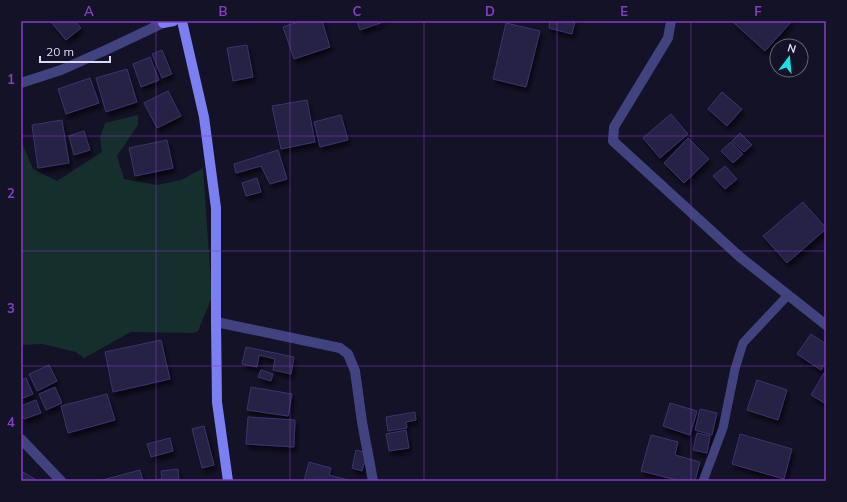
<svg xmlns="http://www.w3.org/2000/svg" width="847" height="502" font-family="Mulish,sans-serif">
<defs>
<filter id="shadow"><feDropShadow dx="2.5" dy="4.5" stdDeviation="2" flood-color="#0009"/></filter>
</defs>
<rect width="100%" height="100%" fill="#141226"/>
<!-- green -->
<path fill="#152f2d" d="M138,115v10l-21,31 7,23 33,6 24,-5 22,-12 9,129 -14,34 -4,2 -63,-1 -47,26 -8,-6 -34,-8 -21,1v-205l12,29 24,12 45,-29 -2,-14 5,-15z"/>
<!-- building -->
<g fill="#252045" stroke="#3c346f" filter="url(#shadow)">
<path d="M53,21h22l6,7 -15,12 -15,-18z"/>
<path d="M301,21h21l8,26 -36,12 -11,-32z"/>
<path d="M357,21h29l-26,9z"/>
<path d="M550,21h25l-3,13 -23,-6z"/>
<path d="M735,21h57l-27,30 -31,-28z"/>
<path d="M506,23l34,8 -14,56 -33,-8z"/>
<path d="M247,45l6,32 -20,4 -6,-33z"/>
<path d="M162,50l10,24 -10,4 -10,-24z"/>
<path d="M150,57l9,23 -18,7 -8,-23z"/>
<path d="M127,69l10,33 -31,10 -10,-34z"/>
<path d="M90,78l9,25 -33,11 -8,-25z"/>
<path d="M168,91l13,25 -24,12 -13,-25z"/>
<path d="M722,92l20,17 -15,17 -19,-17z"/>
<path d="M307,100l8,42 -34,7 -9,-43z"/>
<path d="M671,114l17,20 -28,24 -17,-20z"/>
<path d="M341,115l7,25 -28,7 -6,-25z"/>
<path d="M62,120l7,43 -31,5 -6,-43z"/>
<path d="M84,131l6,19 -16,5 -5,-19z"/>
<path d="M740,133l12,12 -8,7 -12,-11z"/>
<path d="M688,138l21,21 -25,24 -20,-20z"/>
<path d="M167,140l6,28 -38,8 -6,-28z"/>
<path d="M731,142l12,12 -10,9 -12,-12z"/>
<path d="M278,150l9,29 -17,5 -9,-18 -25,7 -2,-9z"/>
<path d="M725,166l12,13 -12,10 -12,-13z"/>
<path d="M257,178l4,14 -15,4 -4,-13z"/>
<path d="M803,202l23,26v1l-39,34 -24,-27z"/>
<path d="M811,334l15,10v18l-5,8 -24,-16z"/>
<path d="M161,340l9,39 -57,13 -8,-40z"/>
<path d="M246,347l48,10 -3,17 -18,-4 2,-11 -16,-4 -2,12 -15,-3z"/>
<path d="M49,365l8,16 -20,10 -8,-17z"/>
<path d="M261,370l12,4 -2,7 -13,-4z"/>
<path d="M824,373l2,1v30l-15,-9z"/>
<path d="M26,378l7,16 -12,5v-19z"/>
<path d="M757,380l30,10 -9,30 -31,-10z"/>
<path d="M55,387l7,16 -16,7 -7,-16z"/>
<path d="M251,387l41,7 -4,22 -41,-6z"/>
<path d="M107,394l8,26 -47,13 -7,-27z"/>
<path d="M36,400l5,13 -17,6 -3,-6v-7z"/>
<path d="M670,403l27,8 -7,24 -27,-9z"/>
<path d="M700,409l17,4 -5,22 -17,-5z"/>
<path d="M415,412l1,8 -10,2 1,6 -19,3 -2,-14z"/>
<path d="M248,417l47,3 -1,27 -48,-3z"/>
<path d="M204,426l10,39 -12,3 -10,-39z"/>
<path d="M406,430l3,18 -20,3 -3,-17z"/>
<path d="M697,433l13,3 -3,17 -14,-3z"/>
<path d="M740,434l52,15 -8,30 -52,-15z"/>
<path d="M651,435l27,7 -3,13 25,7 -5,19h-14l-40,-10z"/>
<path d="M170,438l3,13 -22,6 -4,-13z"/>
<path d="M356,450l11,3 -5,18 -10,-3z"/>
<path d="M309,462l22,6 -2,7 23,6h-48z"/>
<path d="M178,469l1,12h-23v-1l6,-1 -1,-8z"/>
<path d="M140,470l3,11h-44z"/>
<path d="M21,471l14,8 -1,2h-13z"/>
</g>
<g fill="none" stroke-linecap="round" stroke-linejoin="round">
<!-- lane -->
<path stroke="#414380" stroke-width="9" d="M703,481l20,-53 12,-59 8,-26 45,-48"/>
<!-- street -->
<g stroke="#414380" stroke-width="10">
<path d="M671,21l-3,17 -54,89 -1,14 127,116 86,68"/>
<path d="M21,83l40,-13 45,-20 57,-27 -2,-2"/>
<path d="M216,322l124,26 8,6 7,17 7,51 11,59"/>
<path d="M21,439l40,42"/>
</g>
<!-- secondary -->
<g stroke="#7a7ff2" stroke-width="10">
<path d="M182,21l22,96 12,91v114l1,80 11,79"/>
<path d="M163,23l11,-2"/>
</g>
</g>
<!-- grid -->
<path fill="none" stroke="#853dc5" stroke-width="1" stroke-opacity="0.55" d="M156,21v460M290,21v460M424,21v460M557,21v460M691,21v460M21,136h805M21,251h805M21,366h805"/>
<!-- border -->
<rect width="847" height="502" fill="none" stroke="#141226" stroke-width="44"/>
<!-- north arrow -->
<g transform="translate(789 58) rotate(16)"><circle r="19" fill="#141226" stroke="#64627b"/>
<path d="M0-3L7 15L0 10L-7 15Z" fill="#19e2e9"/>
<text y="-6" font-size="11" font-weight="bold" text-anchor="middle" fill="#dcdafb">N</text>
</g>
<!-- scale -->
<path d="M40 56v6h70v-6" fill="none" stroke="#dcdafb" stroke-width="2"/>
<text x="46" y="56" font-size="12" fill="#dcdafb" stroke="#141226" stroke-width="3" paint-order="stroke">20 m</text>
<rect x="22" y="22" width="803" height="458" fill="none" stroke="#853dc5" stroke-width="1.5"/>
<g font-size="13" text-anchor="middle" font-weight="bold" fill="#853dc5">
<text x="89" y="16">A</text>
<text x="223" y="16">B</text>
<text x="357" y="16">C</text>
<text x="490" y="16">D</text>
<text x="624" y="16">E</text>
<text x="758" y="16">F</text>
<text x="11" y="84">1</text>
<text x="11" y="198">2</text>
<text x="11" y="313">3</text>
<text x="11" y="427">4</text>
</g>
</svg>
